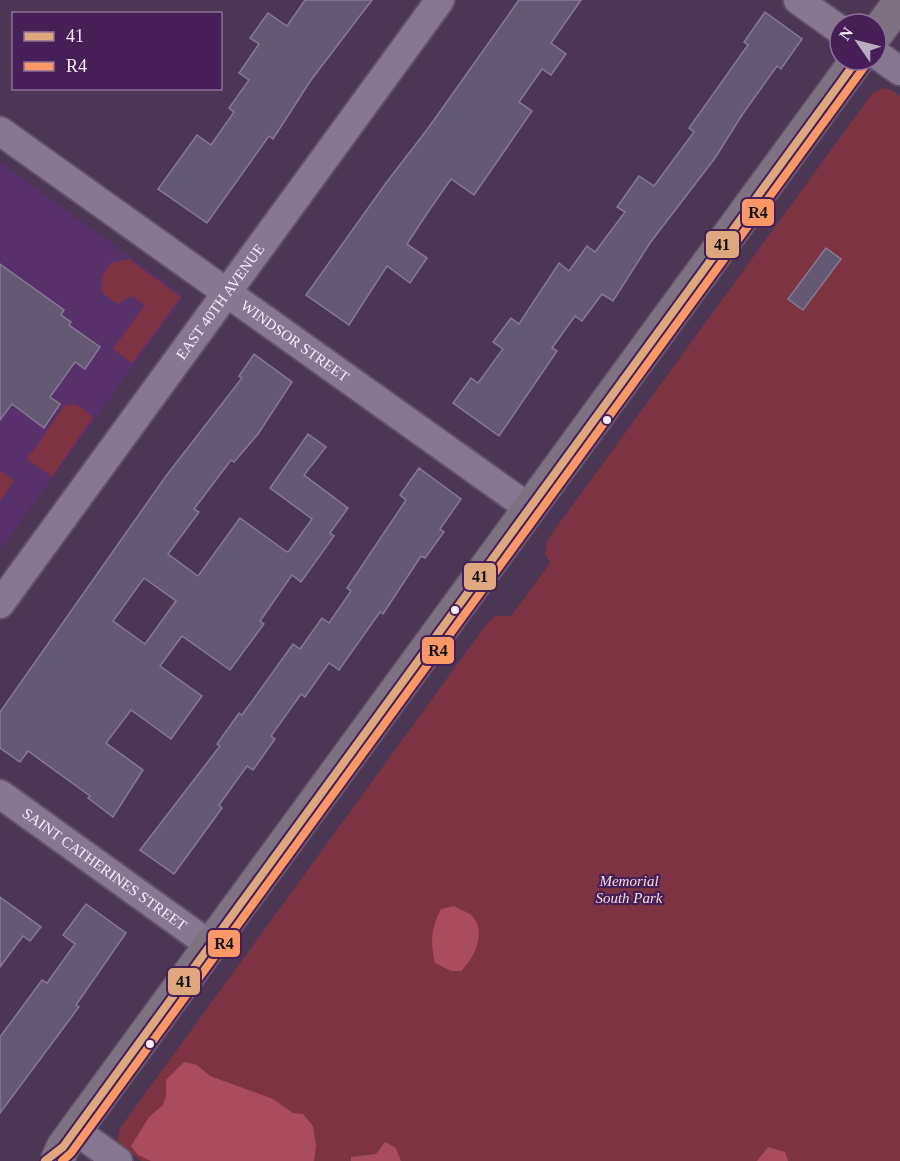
<svg xmlns="http://www.w3.org/2000/svg" width="900" height="1161" font-family="Georgia,serif">
<rect width="100%" height="100%" fill="#4b3654"/>
<!-- built -->
<path fill="#58306a" d="M0,162l184,134 -184,254z"/>
<!-- green -->
<g fill="#7e3342">
<path d="M882,88l7,1 11,7v1065h-759l-24,-20 3,-13 368,-506 8,-6h15l39,-53 -5,-9 3,-15 323,-444z"/>
<path d="M129,259l52,38 -49,66 -19,-14 32,-44 -14,-9 -13,8 -17,-12 1,-17 9,-12z"/>
<path d="M76,404l17,13 -41,60 -25,-18 37,-53z"/>
<path d="M0,471l14,10 -14,20z"/>
</g>
<!-- forest -->
<g fill="#a94c5d">
<path d="M454,906c5,4 13,5 17,9 17,16 3,44 -10,56h-10l-16,-8c-5,-21 -4,-35 6,-54z"/>
<path d="M184,1062l13,3 13,11 63,23 20,14 10,1 10,12 3,20 -2,15h-163l-13,-6 -7,-9 18,-29 14,-12 3,-9v-16z"/>
<path d="M385,1142l11,6 5,13h-50v-4l25,-3z"/>
<path d="M768,1147l17,5 3,9h-31z"/>
</g>
<!-- building -->
<g fill="#655873" stroke="#867a94" stroke-width="1.5" fill-rule="evenodd">
<path d="M305,0h67l-61,80 -38,59 -4,-3 -62,87 -49,-34 39,-54 14,10 23,-33 -5,-4 20,-28 -10,-7 20,-29 -9,-6 18,-25 19,13z"/>
<path d="M519,0h62l-30,43 15,11 -15,21 -9,-6 -23,33 13,9 -58,84 -23,-16 -23,33 -21,32 20,14 -17,25 -23,-17 -38,59 -43,-30 80,-112 43,-56z"/>
<path d="M765,12l37,27 -21,30 -4,-3 -35,49 -27,43 -65,85 -37,58 -11,-7 -20,27 -7,-5 -23,32 5,3 -58,85 -46,-33 18,-25 7,5 25,-34 -10,-7 18,-24 8,6 40,-61 10,8 18,-25 8,6 30,-40 -8,-5 22,-31 15,10 40,-54 -5,-4 59,-83 -4,-3z"/>
<path d="M826,248l15,11 -38,51 -15,-11z"/>
<path d="M0,264l64,46 -3,5 10,7 -2,3 31,22 -15,22 -10,-7 -25,35 10,7 -16,24 -32,-24 -12,16z"/>
<path d="M254,354l38,28 -34,52 -24,28 -3,-2 -37,49 5,3 -31,42 30,22 42,-58 47,34 2,-1 23,-32 -42,-31 38,-54 18,13 -22,28 44,33 -18,25 4,3 -33,46 -9,-7 -32,46 4,3 -34,46 -48,-34 -22,30 42,30 -31,43 -40,-29 -25,33 37,27 -30,47 -25,-19 2,-2 -62,-45 -8,11 -20,-14v-36l166,-236 76,-98 -3,-2zM144,578l32,23 -31,43 -32,-23z"/>
<path d="M419,468l42,31 -21,30 4,3 -19,26 -4,-2 -38,58 -3,-2 -41,58 -10,-7 -24,34 -4,-3 -30,42 4,3 -22,31 -6,-4 -28,39 3,3 -48,66 -34,-24 80,-104 -3,-2 22,-31 3,2 51,-71 7,5 22,-31 7,5 22,-32 -4,-3 59,-88 -6,-5z"/>
<path d="M0,897l41,30 -11,14 -7,-5 -23,31z"/>
<path d="M86,904l40,29 -50,72 3,2 -79,106v-76l42,-57 5,3 28,-39 -12,-9z"/>
</g>
<g fill="none" stroke-linecap="round" stroke-linejoin="round">
<!-- minor casing -->
<g stroke="#605167" stroke-width="32">
<g id="minor">
<path d="M798,0l42,30"/>
<path d="M876,54l24,17"/>
<path id="s1" d="M0,131l529,377"/>
<path id="s2" d="M0,604l440,-604"/>
<path id="s3" d="M0,794l210,151"/>
<path d="M75,1130l43,31"/>
</g>
</g>
<!-- major casing -->
<g stroke="#605167" stroke-width="36">
<g id="major">
<path d="M876,34l24,-32"/>
<path d="M57,1161l6,-14 794,-1087"/>
</g>
</g>
<!-- minor -->
<use href="#minor" stroke="#877790" stroke-width="28"/>
<!-- major -->
<use href="#major" stroke="#7d7182" stroke-width="33"/>
<!-- bus-1 casing -->
<g stroke="#451f56" stroke-width="12">
<path id="bus-1" d="M45,1161l18,-14 794,-1087"/>
</g>
<!-- bus-2 casing -->
<g stroke="#451f56" stroke-width="12">
<path id="bus-2" d="M62,1161l9,-8 794,-1087"/>
</g>
<!-- bus-1 -->
<use href="#bus-1" stroke="#dfa77e" stroke-width="8"/>
<!-- bus-2 -->
<use href="#bus-2" stroke="#fc9868" stroke-width="8"/>
</g>
<!-- markers -->
<g fill="#f6edfb" stroke="#451f56" stroke-width="2">
<circle cx="607" cy="420" r="5"/>
<circle cx="455" cy="610" r="5"/>
<circle cx="150" cy="1044" r="5"/>
</g>
<g text-anchor="middle" dominant-baseline="central" stroke-width="4.5" stroke-linejoin="round" paint-order="stroke">
<!-- street labels -->
<g font-size="15" fill="#f6edfb" stroke="#451f56">
<text stroke="none"><textPath href="#s2" startOffset="374">EAST 40TH AVENUE</textPath></text>
<text stroke="none"><textPath href="#s1" startOffset="362">WINDSOR STREET</textPath></text>
<text stroke="none"><textPath href="#s3" startOffset="129">SAINT CATHERINES STREET</textPath></text>
</g>
<!-- park labels -->
<g font-size="15" font-style="italic" fill="#f8dbdc" stroke="#451f56">
<text x="629" y="881">Memorial<tspan x="629" dy="17">South Park</tspan></text>
</g>
</g>
<g stroke="#451f56" stroke-width="2">
<rect x="741" y="198" width="34" height="29" rx="6" fill="#fc9868"/>
<rect x="705" y="230" width="35" height="29" rx="6" fill="#dfa77e"/>
<rect x="463" y="562" width="34" height="29" rx="6" fill="#dfa77e"/>
<rect x="421" y="636" width="34" height="29" rx="6" fill="#fc9868"/>
<rect x="207" y="929" width="34" height="29" rx="6" fill="#fc9868"/>
<rect x="167" y="967" width="34" height="29" rx="6" fill="#dfa77e"/>
</g>
<g font-size="16" text-anchor="middle" font-weight="bold" fill="#111">
<text x="758" y="218">R4</text>
<text x="722" y="250">41</text>
<text x="480" y="582">41</text>
<text x="438" y="656">R4</text>
<text x="224" y="949">R4</text>
<text x="184" y="987">41</text>
</g>
<!-- legend -->
<rect x="12" y="12" width="210" height="78" fill="#451f56" stroke="#8c7198" stroke-width="1.5"/>
<rect x="24" y="32" width="30" height="9" fill="#dfa77e" stroke="#8c7198" stroke-width="1.5"/>
<text x="66" y="42" font-size="18" fill="#f6edfb">41</text>
<rect x="24" y="62" width="30" height="9" fill="#fc9868" stroke="#8c7198" stroke-width="1.5"/>
<text x="66" y="72" font-size="18" fill="#f6edfb">R4</text>
<!-- north arrow -->
<g transform="translate(858 42) rotate(305)"><circle r="28" fill="#451f56" stroke="#8c7198" stroke-width="1.5"/>
<path d="M0-4.5L10 22L0 15L-10 22Z" fill="#baadc1"/>
<text y="-9" font-size="16" font-weight="bold" text-anchor="middle" fill="#f6edfb">N</text>
</g>
</svg>
